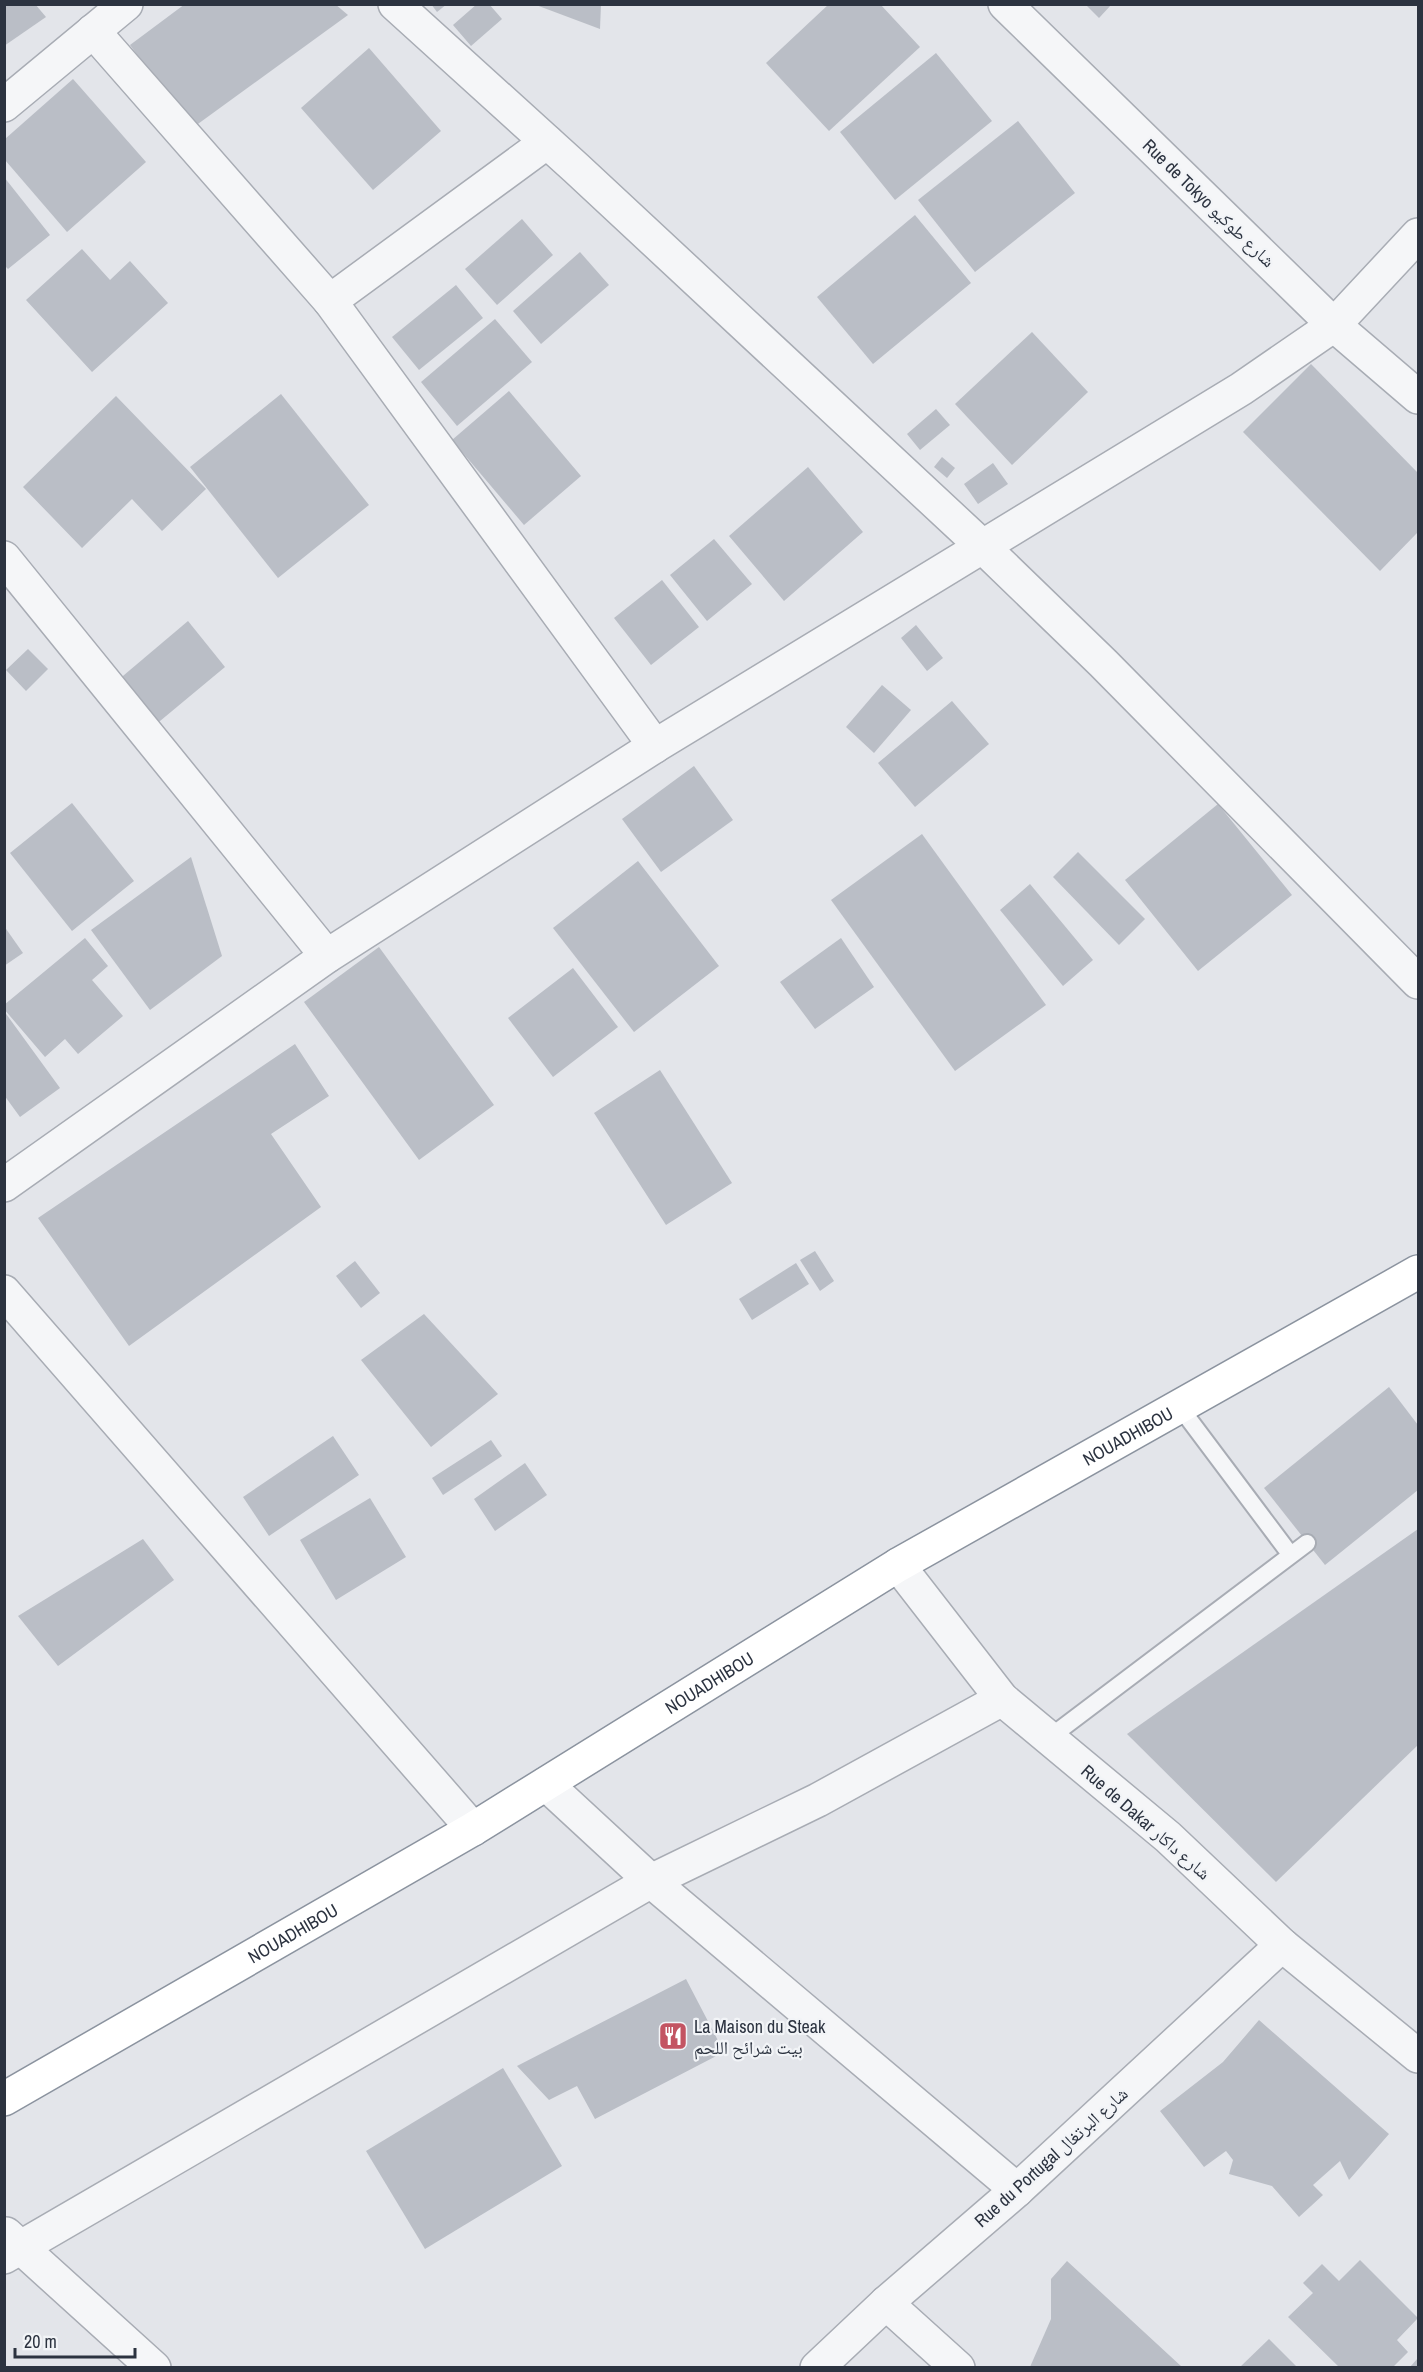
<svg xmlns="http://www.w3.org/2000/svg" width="1423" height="2372" font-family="'Archivo Narrow','Noto Naskh Arabic',sans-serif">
<rect width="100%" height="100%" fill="#e3e5ea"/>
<!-- building -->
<g fill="#babec6">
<path d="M4,4h31l11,13 -42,29z"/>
<path d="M185,4h150l13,11 -157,114 -61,-84z"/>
<path d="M431,4h16l-10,8z"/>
<path d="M477,4h12l13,15 -31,27 -18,-21z"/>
<path d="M536,4h65l-1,25 -64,-24z"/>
<path d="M829,4h51l40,43 -91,84 -63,-68z"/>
<path d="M1085,4h27l-13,14z"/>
<path d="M369,48l72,83 -68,59 -72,-82z"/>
<path d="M936,53l56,68 -97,79 -55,-68z"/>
<path d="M73,79l73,83 -79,70 -62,-72v-21z"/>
<path d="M1018,121l57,72 -100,79 -57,-72z"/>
<path d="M4,177l46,58 -42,34 -4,-4z"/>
<path d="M915,215l56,68 -98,81 -56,-67z"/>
<path d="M522,219l31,36 -56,50 -32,-36z"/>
<path d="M82,249l28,31 20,-19 38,42 -76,69 -66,-72z"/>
<path d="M580,252l29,33 -68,59 -28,-33z"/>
<path d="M456,285l27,33 -64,52 -27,-33z"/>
<path d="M495,319l37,43 -75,64 -36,-44z"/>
<path d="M1032,332l56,60 -76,73 -57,-61z"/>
<path d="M1311,364l107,109v59l-38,39 -137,-139z"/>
<path d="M509,391l72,85 -57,49 -72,-85z"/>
<path d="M281,394l88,111 -91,73 -88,-111z"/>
<path d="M116,396l90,93 -44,42 -30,-32 -50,49 -59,-61z"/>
<path d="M936,409l14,16 -30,25 -13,-16z"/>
<path d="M942,457l13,11 -8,10 -13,-11z"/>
<path d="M993,463l15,21 -30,20 -14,-20z"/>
<path d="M808,467l55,65 -79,69 -55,-65z"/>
<path d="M714,539l38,45 -45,37 -37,-46z"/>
<path d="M662,580l37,47 -48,38 -37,-47z"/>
<path d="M188,621l37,46 -71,59 -37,-45z"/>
<path d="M916,625l27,33 -16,13 -26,-33z"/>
<path d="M28,649l20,20 -22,22 -20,-21z"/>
<path d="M882,685l29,25 -37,43 -28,-26z"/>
<path d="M952,701l37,43 -74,63 -37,-44z"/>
<path d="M694,766l39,54 -72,52 -39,-53z"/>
<path d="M72,803l62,78 -62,50 -62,-78z"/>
<path d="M1218,804l74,91 -94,76 -73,-91z"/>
<path d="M922,834l124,171 -91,66 -124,-171z"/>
<path d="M1078,852l67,67 -26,26 -66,-68z"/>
<path d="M191,857l31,99 -72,54 -59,-80z"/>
<path d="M638,861l81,105 -85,66 -81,-104z"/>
<path d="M1030,884l63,76 -30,26 -63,-76z"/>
<path d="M4,926l19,27 -19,13z"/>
<path d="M85,938l23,28 -16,14 31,36 -45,38 -13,-15 -20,18 -41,-48v-4z"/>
<path d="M841,938l33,49 -59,42 -35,-47z"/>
<path d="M379,947l115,158 -75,55 -115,-158z"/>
<path d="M573,968l45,59 -65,50 -45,-59z"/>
<path d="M4,1011l56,77 -40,29 -16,-22z"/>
<path d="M295,1044l34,52 -58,38 50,73 -192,139 -91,-128z"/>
<path d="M660,1070l72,113 -66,42 -72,-112z"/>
<path d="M815,1251l19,30 -14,10 -20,-31z"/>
<path d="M355,1261l25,32 -19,15 -25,-32z"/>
<path d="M796,1263l13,21 -57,36 -13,-21z"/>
<path d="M424,1314l74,80 -67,53 -70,-87z"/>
<path d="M1389,1387l29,38v65l-93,75 -61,-77z"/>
<path d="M333,1436l26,39 -90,61 -26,-39z"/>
<path d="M491,1440l11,16 -59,39 -11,-17z"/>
<path d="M525,1463l22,32 -52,36 -21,-32z"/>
<path d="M370,1498l36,59 -70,43 -36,-60z"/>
<path d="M1418,1529v216l-142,137 -149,-148z"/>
<path d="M143,1539l31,41 -116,86 -40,-50z"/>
<path d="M686,1979l38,73 -129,67 -18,-33 -28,14 -32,-34z"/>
<path d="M1259,2020l130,114 -40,46 -9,-19 -27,24 10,10 -24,22 -27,-31 -43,-12 4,-14 -7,-9 -22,16 -44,-56 63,-49z"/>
<path d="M503,2068l59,98 -137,83 -59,-98z"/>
<path d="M1360,2260l58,58 -21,22 11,12 -15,15h-54l-51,-50 25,-24 -10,-10 19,-19 17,17z"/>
<path d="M1067,2261l115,106h-152l21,-48v-40z"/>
<path d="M1269,2339l28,28h-57z"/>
<path d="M1418,2358v9h-8z"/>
</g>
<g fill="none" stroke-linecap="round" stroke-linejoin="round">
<!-- lane casing -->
<g stroke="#a8acb4" stroke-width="20">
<g id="lane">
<path d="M1179,1406l111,148"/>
<path d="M1049,1738l258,-195"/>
</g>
</g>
<!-- street casing -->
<g stroke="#a8acb4" stroke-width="36">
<g id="street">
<path d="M395,4l181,164 406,378 121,117 315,319"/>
<path d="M1005,4l329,321 84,72"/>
<path d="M93,31l237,270 325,445"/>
<path d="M4,105l122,-101"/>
<path d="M330,301l217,-159"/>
<path d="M4,558l323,398"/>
<path d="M4,1185l323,-229 328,-210 586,-357 93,-64 84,-90"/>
<path d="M4,1292l469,537"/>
<path d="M898,1565l104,134 166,138 114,108 136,111"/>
<path d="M546,1784l105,97 366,309"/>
<path d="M6,2234l148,134"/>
<path d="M4,2257l647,-376 167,-81 184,-101"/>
<path d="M886,2303l72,65"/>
<path d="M817,2368l69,-65 131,-113 265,-245"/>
</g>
</g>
<!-- highway casing -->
<g stroke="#8b939f" stroke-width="36">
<g id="highway">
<path id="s1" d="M4,2099l469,-270 425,-264 520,-293"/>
</g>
</g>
<!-- lane -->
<use href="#lane" stroke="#f5f6f8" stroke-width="16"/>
<!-- street -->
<use href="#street" stroke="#f5f6f8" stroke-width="33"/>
<!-- highway -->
<use href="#highway" stroke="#fff" stroke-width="33"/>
</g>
<!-- icons -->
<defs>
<g id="restaurant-square" transform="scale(1.5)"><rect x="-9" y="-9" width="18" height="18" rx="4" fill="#c35462" stroke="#f2f4f7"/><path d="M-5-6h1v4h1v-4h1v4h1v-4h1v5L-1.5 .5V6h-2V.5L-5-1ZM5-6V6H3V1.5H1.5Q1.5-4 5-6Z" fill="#fff"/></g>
</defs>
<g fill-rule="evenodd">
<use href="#restaurant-square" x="673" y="2036"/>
</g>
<g text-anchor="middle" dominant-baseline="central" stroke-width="4.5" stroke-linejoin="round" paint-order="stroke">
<!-- street labels -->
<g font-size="18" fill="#2c3340" stroke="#f2f4f7">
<text transform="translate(1209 203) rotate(44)">Rue de Tokyo شارع طوكيو</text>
<text stroke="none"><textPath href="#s1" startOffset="1305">NOUADHIBOU</textPath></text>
<text stroke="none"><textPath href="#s1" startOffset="819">NOUADHIBOU</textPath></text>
<text transform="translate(1146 1822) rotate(41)">Rue de Dakar شارع داكار</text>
<text stroke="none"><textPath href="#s1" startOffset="333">NOUADHIBOU</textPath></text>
<text transform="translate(1051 2157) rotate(-42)">Rue du Portugal شارع البرتغال</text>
</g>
<!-- poi labels -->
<g font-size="18" fill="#2c3340" stroke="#f2f4f7" text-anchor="start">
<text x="694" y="2026">La Maison du Steak<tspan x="694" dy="21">بيت شرائح اللحم</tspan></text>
</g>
</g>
<!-- border -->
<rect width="1423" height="2372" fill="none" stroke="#2c3340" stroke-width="12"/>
<!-- scale -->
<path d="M15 2348v9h120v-9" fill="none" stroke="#2c3340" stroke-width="3"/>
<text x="24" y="2348" font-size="18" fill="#2c3340" stroke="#f2f4f7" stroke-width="4.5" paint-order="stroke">20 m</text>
</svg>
